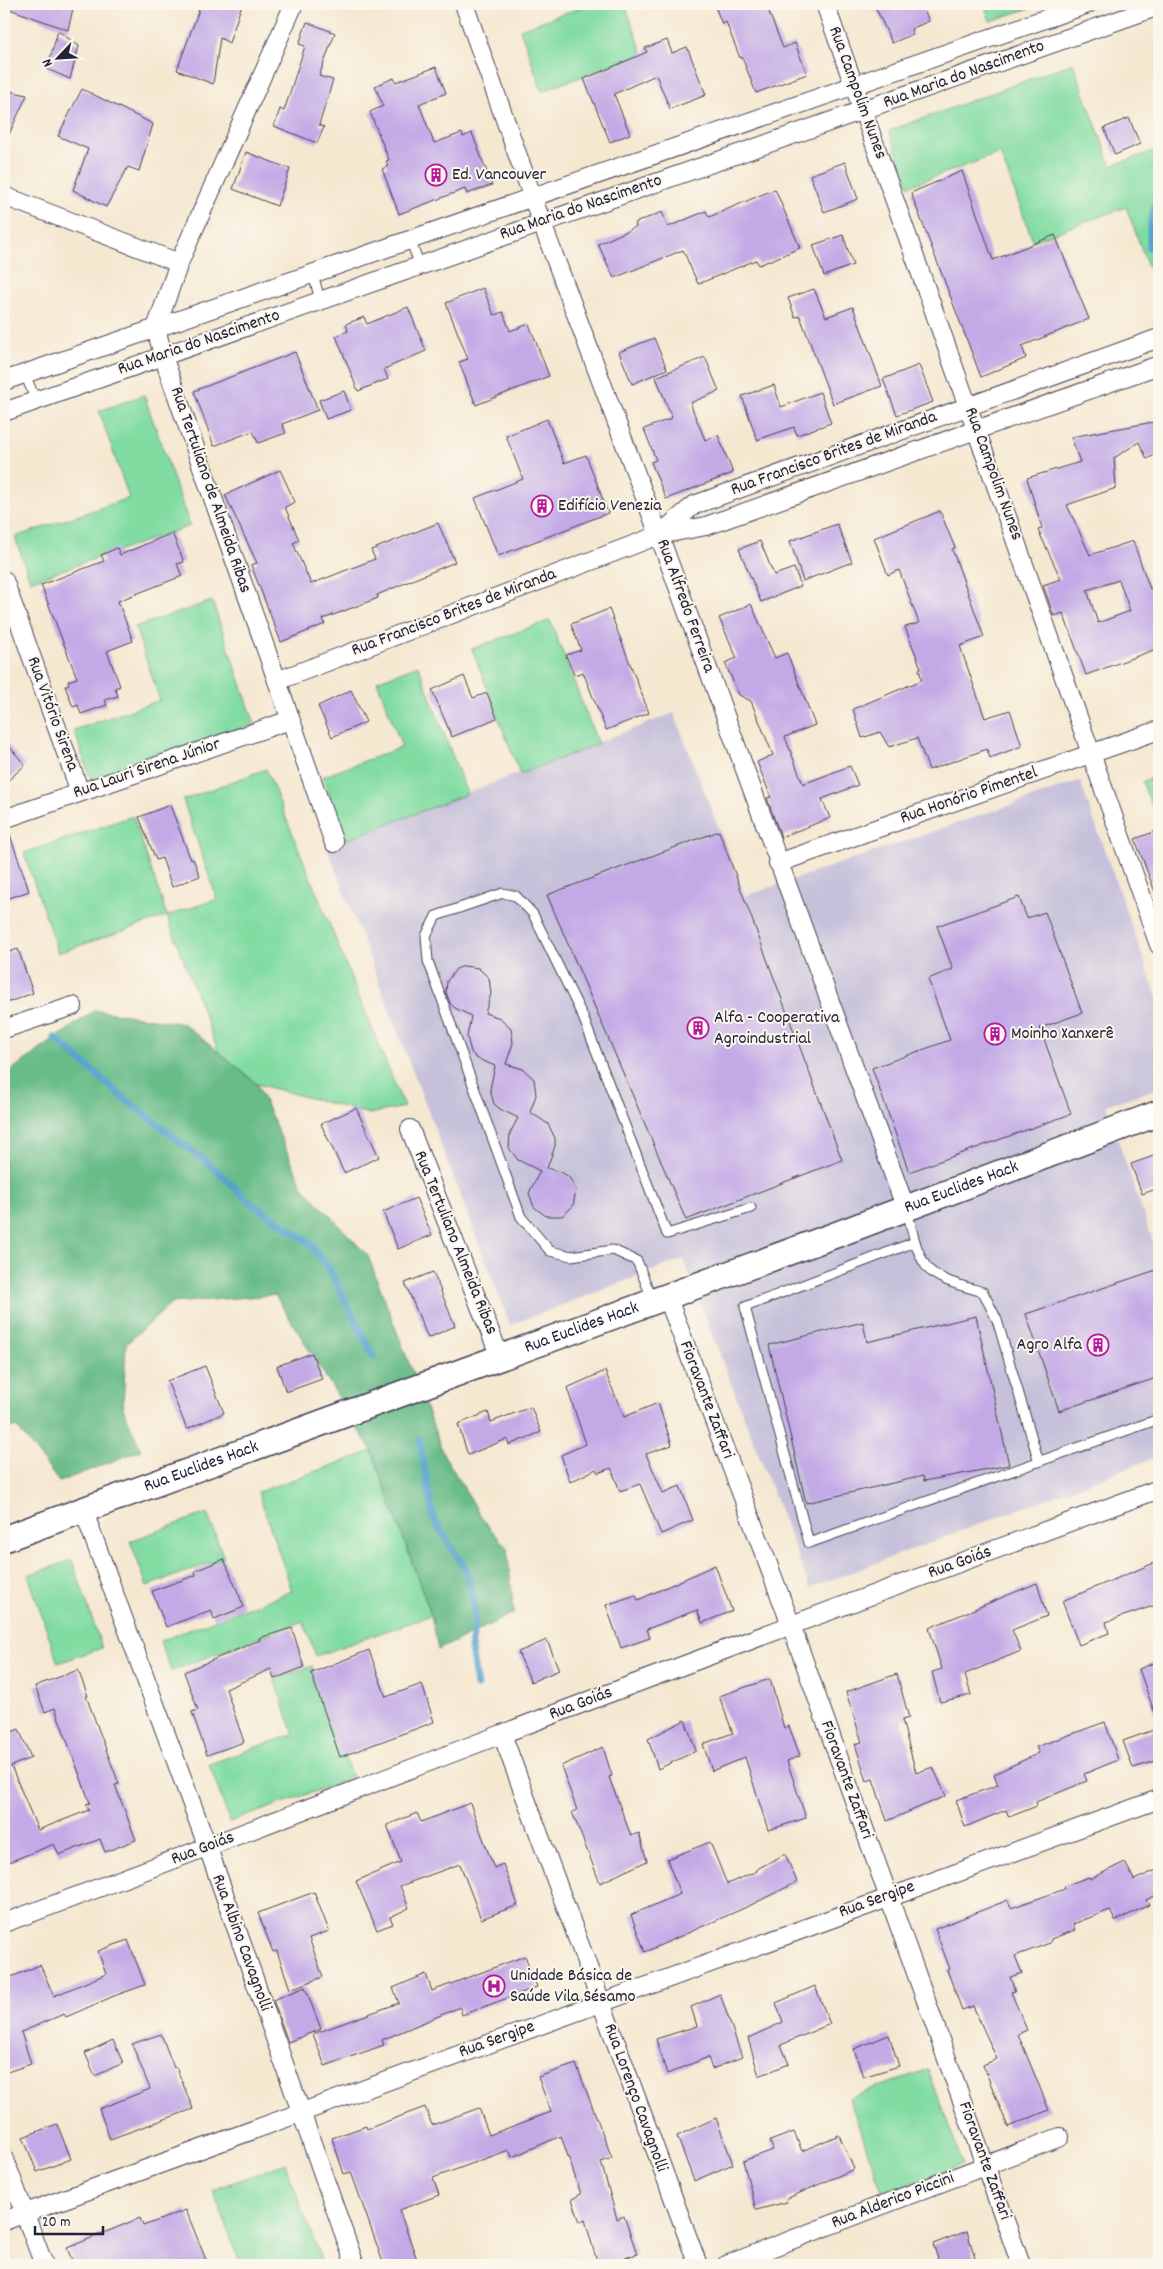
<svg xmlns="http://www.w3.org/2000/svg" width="1163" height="2269" font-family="Dekko,sans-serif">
<rect width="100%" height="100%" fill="#fbf7ec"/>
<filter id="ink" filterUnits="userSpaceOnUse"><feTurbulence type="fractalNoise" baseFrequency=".02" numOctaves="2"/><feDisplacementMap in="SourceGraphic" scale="10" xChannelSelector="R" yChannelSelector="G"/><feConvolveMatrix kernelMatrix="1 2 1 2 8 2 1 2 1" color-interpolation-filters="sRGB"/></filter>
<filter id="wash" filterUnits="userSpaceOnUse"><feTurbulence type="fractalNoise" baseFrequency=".0096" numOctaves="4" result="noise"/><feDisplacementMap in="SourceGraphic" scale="20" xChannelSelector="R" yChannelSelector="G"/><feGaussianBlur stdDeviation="1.12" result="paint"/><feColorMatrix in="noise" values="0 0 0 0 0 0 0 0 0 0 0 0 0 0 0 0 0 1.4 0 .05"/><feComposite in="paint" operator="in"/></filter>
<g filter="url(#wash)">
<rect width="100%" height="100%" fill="#f5e8d1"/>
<!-- industrial -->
<path fill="#c6c0da" d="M674,713l71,183 335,-115 79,222v85l-53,17 53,154v197l-349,132 -127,-329 -173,66 -183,-478z"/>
<!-- green -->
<g fill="#81dca2" stroke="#527f6e">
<path d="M591,4h34l18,50 -101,37 -22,-62z"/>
<path d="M984,4h59l-53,17z"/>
<path d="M1073,63l38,103 48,-17v113l-11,4 -22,-59 -93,34 -33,-88 -91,33 -20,-55z"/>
<path d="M144,395l46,131 -160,55 -15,-44 114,-39 -30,-87z"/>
<path d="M212,601l43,123 -164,56 -17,-50 86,-30 -25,-73z"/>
<path d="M550,620l48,124 -78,30 -48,-125z"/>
<path d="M418,665l49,129 -121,46 -24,-63 80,-30 -25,-66z"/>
<path d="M266,769l138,338 -35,7 -112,-30 -39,-33 -51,-135 -109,37 -34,-100 109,-37 34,100 50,-17 -34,-99z"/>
<path d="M1159,775v49l-17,-42z"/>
<path d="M372,1451l59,164 -115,41 -13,-35 -132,50 -11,-30 132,-50 -34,-99z"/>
<path d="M207,1513l17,45 -77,28 -17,-45z"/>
<path d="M72,1560l30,88 -44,15 -30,-88z"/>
<path d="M312,1666l40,112 -122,44 -21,-58 85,-30 -20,-55z"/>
<path d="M928,2069l35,96 -80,29 -34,-96z"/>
<path d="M285,2163l36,96 -17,6h-63l-28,-75z"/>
</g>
<!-- forest -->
<path fill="#68bc88" stroke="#456f62" d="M95,1010l89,14 73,60 46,103 65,69 76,199 40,66 23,27 7,65 -76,37 -7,-35 -59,-164 -97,-156 -103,8 -46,41 -3,64 18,42 -82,32 -41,-54 -14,-2v-344l5,-10z"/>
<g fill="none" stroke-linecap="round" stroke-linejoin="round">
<!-- stream -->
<g stroke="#55a2ce" stroke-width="7">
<path d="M1149,247l2,-26 8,-33"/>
<path d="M55,1038l65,57 89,69 41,38 60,41 19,26 45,88"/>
<path d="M419,1439l15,82 32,48 7,25 2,26 -4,29 6,37"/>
</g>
</g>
<g id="blocks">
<!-- building -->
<g fill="#c3aae6" fill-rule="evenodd">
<path d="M4,4h70l-6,26 -64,-23z"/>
<path d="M201,4h41l-13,39 -9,-5 -7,46 -36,-14z"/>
<path d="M714,4h56l-3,3 16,41 12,-5 12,31 -51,19 -14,-36 -2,1 -14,-36 -4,2z"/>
<path d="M874,4h47l8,17 -18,8 2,5 -21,9z"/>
<path d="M307,22l28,11 -16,43 14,4 -14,45 5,2 -7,16 -43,-17 6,-17 4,2 21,-65 -6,-2z"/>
<path d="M58,31l21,15 -9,33 -23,-10z"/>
<path d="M667,40l5,13 15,-6 19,48 -36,14 -14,-34 -42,19 16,40 -20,8 -26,-63 63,-27 -2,-4z"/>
<path d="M436,67l10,26 -27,11 15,39 28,-10 1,4 9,-4 20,52 -25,9 -2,-5 -66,25 -17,-45 6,-3 -2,-5 3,-1 -19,-48 13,-6 -8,-20 19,-8 2,4z"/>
<path d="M82,89l71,35 -14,47 -11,-4 -22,40 -33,-17 15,-41 -30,-13z"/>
<path d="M4,90l23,5 -23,50z"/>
<path d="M1129,118l11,26 -25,11 -11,-27z"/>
<path d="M246,152l44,17 -13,37 -44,-17z"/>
<path d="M845,162l13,37 -34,13 -14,-37z"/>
<path d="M962,171l31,89 62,-25 34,84 -67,27 4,12 -45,19 -70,-184z"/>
<path d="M775,189l25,59 -41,17 -3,-5 -58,24 -15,-34 -69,28 -16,-34 38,-17 -1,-4 27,-11 6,15 38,-16 3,6z"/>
<path d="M843,235l10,30 -29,11 -11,-31z"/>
<path d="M483,288l11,27 9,-3 7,19 19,-7 20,52 -73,29 -17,-43 9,-3 -22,-56z"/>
<path d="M814,289l12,28 27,-10 29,79 -49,18 -33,-88 -5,1 -7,-19z"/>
<path d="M408,307l18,44 -42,18 4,10 -30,12 -22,-55 12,-5 -2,-7 18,-7 3,7z"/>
<path d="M654,338l13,31 -35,15 -13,-32z"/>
<path d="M295,352l23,58 -36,14 4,9 -28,10 -5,-12 -39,15 -20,-55z"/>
<path d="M705,357l14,34 -29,12 15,37 13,-5 15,38 -67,26 -15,-37 5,-2 -12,-31 28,-11 -16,-41z"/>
<path d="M919,365l14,37 -36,13 -14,-36z"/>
<path d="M774,385l7,22 39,-15 11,31 -34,12 -3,-8 -37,13 -15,-44z"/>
<path d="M344,391l7,19 -25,9 -7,-19z"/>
<path d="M547,419l17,44 22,-8 22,58 -110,43 -23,-58 48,-19 -17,-43z"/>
<path d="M1159,421v32l-12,6 -8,-17 -25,16 2,30 -49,17 23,50 43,-14 17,48 5,-2 4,12v49l-73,27 -23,-62 -9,3 -11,-31 18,-6 -23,-49 4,-2 -15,-50 53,-16 -9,-25zM1119,580l11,31 -32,12 -11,-33z"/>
<path d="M280,470l15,32 -10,5 14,33 -6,3 18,41 64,-25 -4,-9 67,-27 17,39 -78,33 1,3 -55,21 2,5 -44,18 -30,-77 6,-2 -32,-68z"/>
<path d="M940,511l15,37 -3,1 32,88 -24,9 25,72 25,-8 12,36 -32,12 -3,-9 -58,21 -12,-32 -28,9 -9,-15 -18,6 -9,-29 69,-29 -3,-11 2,-1 -16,-41 14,-4 -20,-53 -11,5 -14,-37z"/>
<path d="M837,524l15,38 -49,19 -13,-40z"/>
<path d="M172,533l12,29 -7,2 5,12 -64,25 15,40 -26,10 13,35 -5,2 3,8 -13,4 2,5 -26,9 -3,-9 -5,2 -8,-21 4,-2 -1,-3 9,-3 -36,-93 63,-24 -3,-6 16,-7 3,7z"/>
<path d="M760,541l14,34 20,-7 7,18 -40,16 -22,-53z"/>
<path d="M751,604l24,54 12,-5 28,72 -30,12 18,47 47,-18 8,19 -36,14 8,19 -49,19 -14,-39 4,-1 -14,-35 16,-7 -22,-54 -12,-6 -14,-32 12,-5 -18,-40z"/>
<path d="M609,609l40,104 -43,17 -23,-58 -9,3 -8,-20 15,-5 -10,-26z"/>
<path d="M464,676l9,22 14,-5 10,25 -45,19 -20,-47z"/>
<path d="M351,690l15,32 -34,15 -14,-31z"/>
<path d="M4,740l21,25 -21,19z"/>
<path d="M170,805l21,55 2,-1 7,17 -28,11 -10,-29 -6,2 -17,-43z"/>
<path d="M4,829h4l21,62 -25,9z"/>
<path d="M1159,830v70h-1l-23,-61z"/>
<path d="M719,831l123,329 -156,60 -139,-325z"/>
<path d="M1019,897l8,21 18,-6 37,101 -42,15 31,86 -162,58 -37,-104 78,-28 -22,-61 25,-10 -16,-43z"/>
<path d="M18,949l15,44 -29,11v-50z"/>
<path d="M464,966l14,2 11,10 2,16 -6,19 15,5 11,10 2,15 -7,21 17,5 11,10 2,16 -6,17 18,12 7,14v8l-8,22 16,5 6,4 7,13 -3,16 -11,10h-16l-12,-9 -5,-14 11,-22 -22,-11 -9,-12 1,-15 8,-15 -18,-9 -6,-5 -4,-15 5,-23 -19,-8 -5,-6 -4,-15 4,-21 -16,-8 -5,-5 -4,-11 1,-11 9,-12z"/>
<path d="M356,1108l23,49 -35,16 -23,-49z"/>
<path d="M1159,1154v34l-17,6 -11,-30z"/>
<path d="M416,1198l16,37 -34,14 -15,-37z"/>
<path d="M1156,1270l3,10v97l-100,34 -33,-97z"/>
<path d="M433,1272l22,54 -27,12 -23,-55z"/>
<path d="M976,1316l33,149 -85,16 -1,-5 -117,27 -37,-158 94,-23 4,20z"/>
<path d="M312,1353l10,26 -36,13 -9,-26z"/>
<path d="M205,1366l19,47 -37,16 -20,-48z"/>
<path d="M605,1371l19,46 34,-14 14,42 -26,9 17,39 17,-7 13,34 -32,14 -21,-50 -20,7 -9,-23 -13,5 -2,-4 -26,13 -9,-27 25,-11 -19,-56z"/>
<path d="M531,1407l10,25 -32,13 -2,-6 -39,16 -10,-31 30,-12 3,10z"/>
<path d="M224,1559l20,48 -30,12 -3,-9 -45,17 -14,-36 44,-16 -1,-4z"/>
<path d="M1159,1561v43l-53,18 3,11 -30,12 -17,-44z"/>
<path d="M715,1565l17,46 -30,12 -5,-13 -50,19 3,9 -29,10 -15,-43 30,-10 2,5z"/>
<path d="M1037,1583l10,33 -35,14 9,21 -56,23 6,21 -31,7 -8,-30 10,-3 -13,-41z"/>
<path d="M292,1628l12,39 -30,12 -3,-10 -45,20 18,53 -37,13 -15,-43 6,-2 -14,-38 76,-32 -1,-2z"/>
<path d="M547,1640l12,30 -28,12 -13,-30z"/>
<path d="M369,1650l17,47 36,-13 12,38 -94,35 -29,-84z"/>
<path d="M1159,1661v58l-2,1 -18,-51z"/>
<path d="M78,1670l10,26h-2l33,88 -4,1 21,55 -31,12 -5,-13 -41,16 -5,-11 -50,20v-129l15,-6 12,29 -20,8 27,64 51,-20 -3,-6 4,-1 -35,-95 -10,4 -10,-26z"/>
<path d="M897,1674l12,44 -7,2 14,53 17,-6 13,29 -59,25 -14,-42 -6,2 -12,-37 7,-2 -16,-50z"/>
<path d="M770,1679l14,49 5,-2 11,30 -13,5 19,57 -38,12 -23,-73 -33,14 -9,-27 30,-11 -14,-37z"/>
<path d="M685,1720l11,31 -38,18 -10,-30z"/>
<path d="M1105,1722l13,38 -34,14 3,7 -51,21 1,4 -28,11 -3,-7 -41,17 -9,-27 42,-15 -4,-11 45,-21 -3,-6z"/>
<path d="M1159,1728v32l-26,8 -10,-27z"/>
<path d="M603,1747l9,29 -3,1 22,59 8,-3 8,28 -47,22 -28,-71 5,-2 -16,-44z"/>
<path d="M470,1803l24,65 9,-4 15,41 -37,14 -21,-55 -60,22 9,22 -19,9 3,7 -16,6 -21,-49 45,-19 -14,-37 30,-12 4,9z"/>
<path d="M710,1842l17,42 30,-13v-2l28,-15 12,28 -46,23 -106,47 -14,-37 49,-21 -13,-35z"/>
<path d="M1125,1862l9,18 25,-11v25l-13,6 3,5 -34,16 -5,-11 -37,14 2,6 -24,9 -1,4 -35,13 7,17 -12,4 5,14 -4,1 16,38 -9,4 31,76 -41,17 -25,-62 14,-6 -24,-53 -11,4 -15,-40 3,-1 -15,-40 73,-29 3,8 54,-19 -1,-3 25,-9 1,2z"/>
<path d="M314,1892l15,39 -20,7 14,39 -33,12 -13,-38 -4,1 -15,-39z"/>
<path d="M128,1940l17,45 -31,11 -48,21 -2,-3 -43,18 10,32 -27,9v-93l36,-15 14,31 52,-22 -8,-23z"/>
<path d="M525,1956l12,31 -75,28 -2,-8 -78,33 2,5 -59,21 -12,-32 86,-31 -6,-15 33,-14 6,17z"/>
<path d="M815,1986l15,38 -49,21 8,19 -30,12 -11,-38 35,-16 -7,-19z"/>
<path d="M305,1987l16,42 -33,13 -15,-42z"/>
<path d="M720,1994l22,63 -30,12 -4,-12 -41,17 -11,-35 41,-13 -6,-19z"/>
<path d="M161,2034l13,34 2,-1 17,42 -83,30 -11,-30 51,-20 -18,-45z"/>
<path d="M889,2035l10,31 -36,11 -9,-28z"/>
<path d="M113,2040l10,23 -28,13 -10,-23z"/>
<path d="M576,2064l36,94 -11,4 16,57 7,-3 13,38 -33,11h-6l-13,-45 -5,2 -8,-23 9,-5 -20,-58 -49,21 -3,-7 -76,28 6,17 -40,15 20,55h-35l-33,-93 -7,2 -12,-36 34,-12 1,3 58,-22 7,18 47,-17 10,27 62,-23 -13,-35z"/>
<path d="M716,2118l17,46 -39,17 -17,-45z"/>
<path d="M57,2124l14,35 -34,13 -14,-35z"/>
<path d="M794,2132l8,19 37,-16 15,34 -68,30 1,3 -31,8 -13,-49 30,-11 -3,-9z"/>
<path d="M186,2210l22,55h-134l-7,-17 73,-30 3,8z"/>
<path d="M967,2231l10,34h-37l-7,-21z"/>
</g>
</g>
</g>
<g filter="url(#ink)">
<use href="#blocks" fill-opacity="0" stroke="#424052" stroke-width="1"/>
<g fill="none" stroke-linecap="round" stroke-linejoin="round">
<!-- lane casing -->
<g stroke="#424052" stroke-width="11">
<g id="lane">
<path d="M410,240l10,25"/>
<path d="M313,274l7,26"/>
<path d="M25,374l11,27"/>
<path d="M907,1210c5,19 8,40 19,56 9,14 41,21 57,26l14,28 42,142"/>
<path d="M915,1242l-170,65 64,236 350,-124"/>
<path d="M653,1301l-16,-40 -24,-11 -42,6 -21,-5 -29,-34 -93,-256 -2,-25 10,-20 67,-23 13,3 17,18 50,103 84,217 84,-26"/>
</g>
</g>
<!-- street casing -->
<g stroke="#424052" stroke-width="20">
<g id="street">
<path d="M294,4l-115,259 -23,65 7,28 171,487"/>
<path d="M464,4l77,217 118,314 247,674"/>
<path d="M825,4l334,941"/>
<path d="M4,196l175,67"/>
<path d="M4,381l1084,-377"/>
<path d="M4,412l1155,-406"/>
<path d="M660,534l34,-29 465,-167"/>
<path d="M4,580l76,212"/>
<path d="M277,681l382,-146 47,-9 453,-161"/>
<path d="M4,819l286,-99"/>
<path d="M778,863l381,-133"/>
<path d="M4,1029l69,-23"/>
<path d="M410,1129l90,228"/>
<path d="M667,1296l124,329 230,640"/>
<path d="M83,1509l125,339 147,417"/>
<path d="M502,1734l196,531"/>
<path d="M4,1923c167,-61 332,-126 498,-189 219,-84 438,-164 657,-245"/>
<path d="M4,2158l40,107"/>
<path d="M4,2221l1155,-422"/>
<path d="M726,2265l334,-128"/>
</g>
</g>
<!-- secondary casing -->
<g stroke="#424052" stroke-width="28">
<g id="secondary">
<path id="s1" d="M4,1539l834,-305 321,-121"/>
</g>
</g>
<!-- lane -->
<use href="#lane" stroke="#fff" stroke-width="9"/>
<!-- street -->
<use href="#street" stroke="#fff" stroke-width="18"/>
<!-- secondary -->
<use href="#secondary" stroke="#fff" stroke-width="25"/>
</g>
</g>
<!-- icons -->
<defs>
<g id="building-ring" transform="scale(1.125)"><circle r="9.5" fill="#fbf7ec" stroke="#b5179e" stroke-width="1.5"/><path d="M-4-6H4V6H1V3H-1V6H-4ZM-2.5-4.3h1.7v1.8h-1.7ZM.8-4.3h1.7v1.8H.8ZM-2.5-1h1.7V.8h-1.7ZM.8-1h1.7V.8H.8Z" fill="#b5179e"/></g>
<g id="hospital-ring" transform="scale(1.125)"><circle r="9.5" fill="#fbf7ec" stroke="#b5179e" stroke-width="1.5"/><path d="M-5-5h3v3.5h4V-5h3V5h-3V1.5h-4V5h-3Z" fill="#b5179e"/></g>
</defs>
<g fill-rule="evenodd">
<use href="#building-ring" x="436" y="175"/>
<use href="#building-ring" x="542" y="506"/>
<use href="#building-ring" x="698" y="1028"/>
<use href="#building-ring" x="995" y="1034"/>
<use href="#building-ring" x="1098" y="1345"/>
<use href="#hospital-ring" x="494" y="1986"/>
</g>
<g text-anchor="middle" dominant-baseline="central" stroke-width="4" stroke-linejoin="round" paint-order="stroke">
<!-- street labels -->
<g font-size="18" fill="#22223b" stroke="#fbf7ec">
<text transform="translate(964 75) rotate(-20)">Rua Maria do Nascimento</text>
<text transform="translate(857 93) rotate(70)">Rua Campolim Nunes</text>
<text transform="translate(581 208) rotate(-19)">Rua Maria do Nascimento</text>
<text transform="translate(199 343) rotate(-19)">Rua Maria do Nascimento</text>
<text transform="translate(834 454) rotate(-20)">Rua Francisco Brites de Miranda</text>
<text transform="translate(993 474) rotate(70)">Rua Campolim Nunes</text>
<text transform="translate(210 490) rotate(71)">Rua Tertuliano de Almeida Ribas</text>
<text transform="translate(685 606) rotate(70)">Rua Alfredo Ferreira</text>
<text transform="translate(454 613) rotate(-21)">Rua Francisco Brites de Miranda</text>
<text transform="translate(52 714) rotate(70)">Rua Vitório Sirena</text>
<text transform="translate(147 769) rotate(-19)">Rua Lauri Sirena Júnior</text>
<text transform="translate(969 796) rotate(-19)">Rua Honório Pimentel</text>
<text stroke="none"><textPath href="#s1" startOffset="1020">Rua Euclides Hack</textPath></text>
<text transform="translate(455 1243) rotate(68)">Rua Tertuliano Almeida Ribas</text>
<text stroke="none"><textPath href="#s1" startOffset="615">Rua Euclides Hack</textPath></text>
<text transform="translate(706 1400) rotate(69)">Fioravante Zaffari</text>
<text stroke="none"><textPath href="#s1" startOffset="210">Rua Euclides Hack</textPath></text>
<text transform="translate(960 1563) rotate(-20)">Rua Goiás</text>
<text transform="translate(581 1704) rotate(-21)">Rua Goiás</text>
<text transform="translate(846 1780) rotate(70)">Fioravante Zaffari</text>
<text transform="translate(203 1849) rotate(-21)">Rua Goiás</text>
<text transform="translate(877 1900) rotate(-20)">Rua Sergipe</text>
<text transform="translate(241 1943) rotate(70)">Rua Albino Cavagnolli</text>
<text transform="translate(497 2040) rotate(-20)">Rua Sergipe</text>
<text transform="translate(635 2098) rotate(70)">Rua Lorenço Cavagnolli</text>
<text transform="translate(984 2161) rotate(70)">Fioravante Zaffari</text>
<text transform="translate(893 2201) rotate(-21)">Rua Alderico Piccini</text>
</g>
<!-- poi labels -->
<g font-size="18" fill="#22223b" stroke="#fbf7ec" text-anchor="start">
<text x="452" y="175">Ed. Vancouver</text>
<text x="558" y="506">Edifício Venezia</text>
<text x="714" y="1018">Alfa - Cooperativa<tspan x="714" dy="21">Agroindustrial</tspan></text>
<text x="1011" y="1034">Moinho Xanxerê</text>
<text x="1082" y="1345" text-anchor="end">Agro Alfa</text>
<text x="510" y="1976">Unidade Básica de<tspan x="510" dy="21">Saúde Vila Sésamo</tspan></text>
</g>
</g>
<!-- margin -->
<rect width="1163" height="2269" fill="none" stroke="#fbf7ec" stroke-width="20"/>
<!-- north arrow -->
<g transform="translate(58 58) rotate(245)" stroke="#fbf7ec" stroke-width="4" paint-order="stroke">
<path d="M0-4L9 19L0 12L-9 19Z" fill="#22223b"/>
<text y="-8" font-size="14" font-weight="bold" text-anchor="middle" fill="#22223b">N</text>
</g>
<!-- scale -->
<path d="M35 2226v8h68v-8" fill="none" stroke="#22223b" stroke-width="2.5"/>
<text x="42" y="2226" font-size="15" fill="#22223b" stroke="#fbf7ec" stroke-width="4" paint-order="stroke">20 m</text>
</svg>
